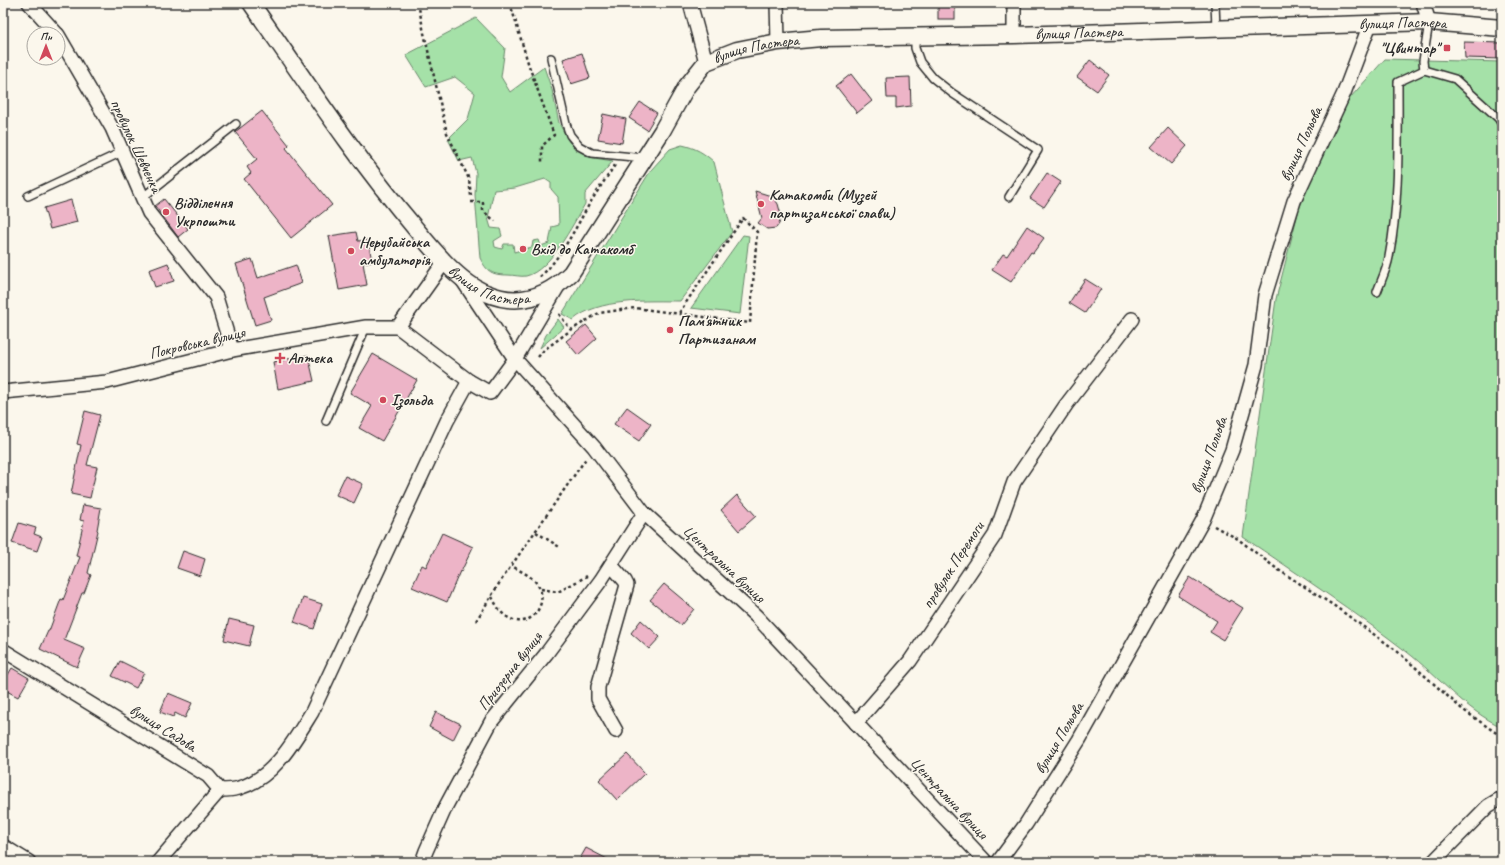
<svg xmlns="http://www.w3.org/2000/svg" width="1505" height="865" font-family="Caveat,sans-serif">
<rect width="100%" height="100%" fill="#fbf7ec"/>
<filter id="ink" filterUnits="userSpaceOnUse"><feTurbulence type="fractalNoise" baseFrequency=".025" numOctaves="2"/><feDisplacementMap in="SourceGraphic" scale="8" xChannelSelector="R" yChannelSelector="G"/><feConvolveMatrix kernelMatrix="1 2 1 2 8 2 1 2 1" color-interpolation-filters="sRGB"/></filter>
<g filter="url(#ink)">
<!-- green -->
<g fill="#a5e1a8" stroke="#68866a" fill-rule="evenodd">
<path d="M476,18l29,30 -4,29 9,15 34,-25 8,23 7,33 10,19 19,15 25,4 -28,33v10c-12,20 -35,67 -59,72 -5,1 -12,-1 -18,-1 -16,0 -21,-3 -28,-17l-5,-63 1,-22 -4,-15 -13,3 -11,-22 20,-20 7,-26 -20,-16 -29,10 -20,-32zM545,179l6,4v6l7,8 1,28 -7,2 -3,16 -8,3 -2,-6 -6,1 -1,6 -18,5 -1,-8h-9l-2,5 -7,-2 -1,-6 8,-5 -2,-7 -9,-1 -3,-10 6,-28 21,-2z"/>
<path d="M1385,59l117,3v665c-37,-17 -63,-50 -95,-75 -53,-41 -109,-78 -164,-115l33,-238 23,-90 28,-68 22,-42z"/>
<path d="M682,145c14,3 22,8 32,17l18,70 -52,69c-33,0 -81,-3 -107,19l-11,-6 89,-144 19,-21z"/>
<path d="M743,235l6,1 -9,78 -49,-6z"/>
<path d="M558,319l6,8 -24,21 6,-13z"/>
</g>
<!-- building -->
<g fill="#edb4c7" stroke="#2b2b2b">
<rect x="938" y="3" width="17" height="16"/>
<path d="M1464,42l38,1v16l-37,-1z"/>
<path d="M582,53l8,25 -19,6 -8,-25z"/>
<path d="M1090,60l19,15 -12,16 -20,-14z"/>
<path d="M851,74l21,27 -15,12 -21,-27z"/>
<path d="M910,77l1,29 -15,2v-10h-9l-1,-20z"/>
<path d="M640,102l17,11 -10,17 -18,-12z"/>
<path d="M262,111l27,34 -3,3 46,57 -41,33 -47,-59 7,-6 -4,-6 10,-8 -22,-27z"/>
<path d="M603,114l23,5 -4,24 -24,-4z"/>
<path d="M1168,128l19,18 -16,18 -20,-17z"/>
<path d="M1047,173l14,9 -17,25 -14,-9z"/>
<path d="M755,191l13,4 6,3 4,6 3,11 -2,9 -3,4 -9,1 -9,-6 4,-5z"/>
<path d="M164,199l24,30 -10,8 -23,-31z"/>
<path d="M71,200l6,22 -27,7 -6,-21z"/>
<path d="M1027,226l17,12 -11,15 -2,-1 -20,30 -19,-12 11,-16 4,2z"/>
<path d="M356,232l2,9 10,-1 4,21 -9,2 4,22 -28,5 -10,-54z"/>
<path d="M252,259l6,19 38,-13 6,18 -38,14 7,23 -16,5 -19,-61z"/>
<path d="M168,263l6,18 -19,6 -6,-17z"/>
<path d="M1085,279l16,10 -16,24 -16,-10z"/>
<path d="M586,325l11,13 -19,17 -12,-14z"/>
<path d="M373,354l44,26 -35,61 -23,-13 13,-22 -22,-13z"/>
<path d="M308,355l6,26 -36,8 -5,-27z"/>
<path d="M627,407l24,17 -12,17 -25,-17z"/>
<path d="M85,411l15,4 -13,50 10,2 -7,31 -19,-4 10,-49 -4,-1z"/>
<path d="M345,476l18,8 -9,19 -18,-8z"/>
<path d="M737,495l19,21 -17,15 -18,-21z"/>
<path d="M83,505l18,3 -4,22 1,1 -10,42 3,2 -7,18h-2l-18,47 21,9 -8,18 -37,-18 8,-18h1l12,-32 2,1 17,-43 -4,-1 8,-35 -4,-1z"/>
<path d="M19,523l17,5 -2,6 8,3 -5,14 -25,-8z"/>
<path d="M442,533l31,14 -12,25 -1,-1 -13,31 -35,-15 10,-22 4,2z"/>
<path d="M183,551l22,8 -5,17 -23,-8z"/>
<path d="M1190,577l39,25 1,-2 13,8 -20,32 -13,-8 7,-11 -39,-25z"/>
<path d="M664,584l30,25 -13,16 -31,-25z"/>
<path d="M303,598l19,6 -8,25 -20,-7z"/>
<path d="M229,619l25,6 -5,21 -25,-6z"/>
<path d="M641,620l19,17 -11,12 -18,-16z"/>
<path d="M120,661l24,12 -8,15 -24,-12z"/>
<path d="M12,668l17,10 -11,19 -15,-8v-6z"/>
<path d="M168,693l24,10 -7,15 -10,-5 -2,4 -13,-5z"/>
<path d="M436,712l25,12 -8,16 -24,-13z"/>
<path d="M627,754l18,19 -28,27 -18,-20z"/>
<path d="M586,848l27,14h-35z"/>
</g>
<g fill="none" stroke-linecap="round" stroke-linejoin="round">
<!-- service casing -->
<g stroke="#2b2b2b" stroke-width="10">
<g id="service">
<path d="M1215,3l1,25"/>
<path d="M1429,22l-6,39 1,9 31,9 43,39 4,6"/>
<path d="M915,37v11l5,14 13,16 19,15 86,57 -29,47"/>
<path d="M551,58l15,66 4,11 9,11 13,7 52,5"/>
<path d="M28,196l94,-44"/>
<path d="M143,197l93,-73"/>
<path d="M1377,292c4,-11 10,-23 12,-35 11,-57 9,-117 9,-175l26,-12"/>
<path d="M326,421l40,-94"/>
</g>
</g>
<!-- minor casing -->
<g stroke="#2b2b2b" stroke-width="16">
<g id="minor">
<path d="M29,3l28,31"/>
<path d="M690,3l16,59"/>
<path d="M777,3l1,39"/>
<path d="M1423,3l6,19"/>
<path d="M58,35l54,93 37,85 67,84 16,53"/>
<path d="M1014,35v-32"/>
<path d="M445,261l-47,66 71,54"/>
<path d="M463,281l52,78 79,88 50,66 112,103 230,246"/>
<path d="M3,392l104,-10 125,-32 134,-23h32"/>
<path d="M611,565l14,16 2,4 -29,102v12l18,32"/>
<path d="M3,650l205,126 12,14 -62,72"/>
<path d="M856,723l54,-62 85,-126 19,-53 52,-77 66,-86"/>
<path d="M220,790c6,0 13,0 19,-2 35,-10 55,-47 73,-76l135,-291 22,-40 21,12 25,-34 45,-76"/>
<path d="M3,846l26,16"/>
<path d="M422,862l4,-11 20,-45 45,-84 55,-68 55,-74 43,-67"/>
<path d="M998,862l28,-38 53,-84 124,-220 29,-70 24,-85 9,-70 29,-94 50,-108 26,-69"/>
<path d="M1433,862l55,-56 10,-6 4,1"/>
</g>
</g>
<!-- tertiary casing -->
<g stroke="#2b2b2b" stroke-width="19">
<g id="tertiary">
<path id="s1" d="M251,3c53,76 104,154 164,225 17,21 45,55 71,65 32,14 61,4 85,-20l91,-142 25,-45 19,-24 31,-12 41,-8 43,-4 193,-3 415,-13 73,6"/>
</g>
</g>
<!-- path -->
<g stroke="#2b2b2b" stroke-width="2.5" stroke-dasharray="3 3" stroke-linecap="butt">
<path d="M418,3l6,30 23,100 22,46 2,17"/>
<path d="M510,3l19,63 25,69 -12,11v16"/>
<path d="M471,202h12v9l12,10"/>
<path d="M540,277c20,-19 33,-44 46,-67 9,-16 19,-30 29,-45"/>
<path d="M559,314l12,16"/>
<path d="M538,357l6,-7 27,-20 28,-17 36,-5 115,15 7,-91 -14,-14 -64,95"/>
<path d="M1214,526l24,13 39,30 56,36 64,46 65,58 40,28"/>
<path d="M536,532l25,16"/>
<path d="M541,589l17,3 29,-16"/>
<path d="M492,597c4,7 8,17 17,21 21,13 42,-16 28,-34 -5,-8 -17,-13 -25,-18"/>
<path d="M476,621l24,-39 87,-125"/>
</g>
<!-- service -->
<use href="#service" stroke="#fbf7ec" stroke-width="7"/>
<!-- minor -->
<use href="#minor" stroke="#fbf7ec" stroke-width="13"/>
<!-- tertiary -->
<use href="#tertiary" stroke="#fbf7ec" stroke-width="16"/>
</g>
</g>
<!-- markers -->
<g fill="#d1495b" stroke="#fbf7ec" stroke-width="1.5">
<rect x="1443" y="44" width="8" height="8" rx="2"/>
<circle cx="761" cy="204" r="4"/>
<circle cx="166" cy="212" r="4"/>
<circle cx="523" cy="249" r="4"/>
<circle cx="351" cy="251" r="4"/>
<circle cx="670" cy="330" r="4"/>
<path d="M278 352h4v4h4v4h-4v4h-4v-4h-4v-4h4z"/>
<circle cx="383" cy="400" r="4"/>
</g>
<g text-anchor="middle" dominant-baseline="central" stroke-width="3" stroke-linejoin="round" paint-order="stroke">
<!-- street labels -->
<g font-size="16" fill="#2b2b2b" stroke="#fbf7ec">
<text stroke="none"><textPath href="#s1" startOffset="1420">вулиця Пастера</textPath></text>
<text stroke="none"><textPath href="#s1" startOffset="1096">вулиця Пастера</textPath></text>
<text stroke="none"><textPath href="#s1" startOffset="772">вулиця Пастера</textPath></text>
<text transform="translate(1301 144) rotate(-65)">вулиця Польова</text>
<text transform="translate(136 146) rotate(65)">провулок Шевченка</text>
<text stroke="none"><textPath href="#s1" startOffset="376">вулиця Пастера</textPath></text>
<text transform="translate(197 343) rotate(-13)">Покровська вулиця</text>
<text transform="translate(1209 455) rotate(-70)">вулиця Польова</text>
<text transform="translate(724 564) rotate(43)">Центральна вулиця</text>
<text transform="translate(953 565) rotate(-57)">провулок Перемоги</text>
<text transform="translate(510 671) rotate(-52)">Приозерна вулиця</text>
<text transform="translate(163 728) rotate(32)">вулиця Садова</text>
<text transform="translate(1059 738) rotate(-59)">вулиця Польова</text>
<text transform="translate(949 798) rotate(47)">Центральна вулиця</text>
</g>
<!-- poi labels -->
<g font-size="16" font-weight="bold" fill="#2b2b2b" stroke="#fbf7ec" text-anchor="start">
<text x="1439" y="48" text-anchor="end">"Цвинтар"</text>
<text x="769" y="195">Катакомби (Музей<tspan x="769" dy="18">партизанської слави)</tspan></text>
<text x="174" y="203">Відділення<tspan x="174" dy="18">Укрпошти</tspan></text>
<text x="359" y="242">Нерубайська<tspan x="359" dy="18">амбулаторія</tspan></text>
<text x="531" y="249">Вхід до Катакомб</text>
<text x="678" y="321">Пам'ятник<tspan x="678" dy="18">Партизанам</tspan></text>
<text x="288" y="358">Аптека</text>
<text x="391" y="400">Ізольда</text>
</g>
</g>
<!-- margin -->
<rect width="1505" height="865" fill="none" stroke="#fbf7ec" stroke-width="16"/>
<rect x="8" y="8" width="1489" height="849" fill="none" stroke="#2b2b2b" stroke-width="1.5" filter="url(#ink)"/>
<!-- north arrow -->
<g transform="translate(46 46)"><circle r="19" fill="#fbf7ec" stroke="#a8a59f"/>
<path d="M0-3L7 15L0 10L-7 15Z" fill="#d1495b"/>
<text y="-6" font-size="11" font-weight="bold" text-anchor="middle" fill="#2b2b2b">Пн</text>
</g>
</svg>
